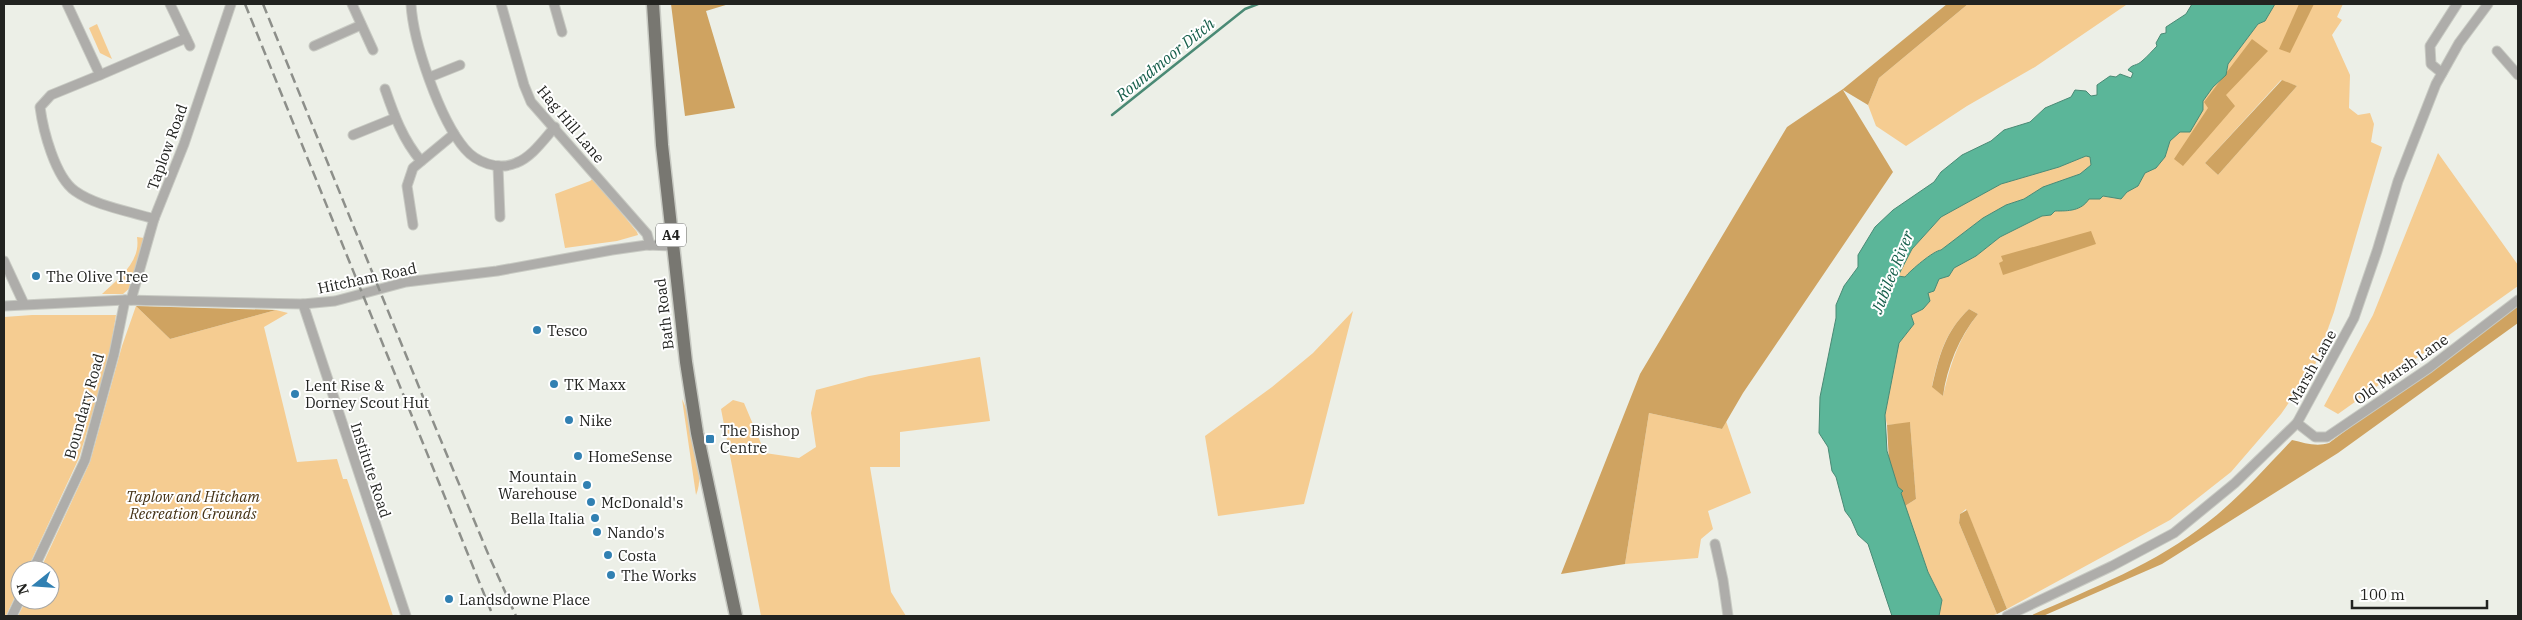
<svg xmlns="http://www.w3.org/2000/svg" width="2522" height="620" font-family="'IBM Plex Serif',serif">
<rect width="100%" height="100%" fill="#ecefe7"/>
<!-- green -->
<g fill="#f5cc91" fill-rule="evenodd">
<path d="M1968,4h157l1,1 -91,62 -68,39 -61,40 -30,-20 -8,-21 11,-27z"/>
<path d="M2275,4h68l-6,13 5,3 -10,15 18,40 -1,33 9,7 12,-2 4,11 -3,18 11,5 -48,165 -19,53 -34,49 -50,58 -61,48 -163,89 -41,-100 -6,5 -1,9 38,91 -6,2h-52l3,-16 -14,-28 -23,-66 11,-7 -6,-76 -23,2 -2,-10 14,-72 15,-19 -3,-9 12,-6 5,-16 6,-2 5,-12 10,-3 5,-8 22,-12 24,-19 42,-21 9,-1 4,-4h15l19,-12h11l3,-3 18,3 6,-7 11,-6 7,-13 11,-5 9,-11 5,-16 33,-31v-9l10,-14 13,-12 2,-11 30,-40 7,-3zM2281,80l16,6 -79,89 -13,-12zM1969,309l9,5c-20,25 -28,52 -35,82l-11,-10c7,-31 13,-54 37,-77z"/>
<path d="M97,24l15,35 -12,-6 -11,-25z"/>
<path d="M2438,153l80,112v21l-180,128 -14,-8 49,-91z"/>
<path d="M2086,156h4l1,9 -11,9 -37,13 -19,12 -18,6 -23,13 -42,32c-8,1 -30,20 -36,27l-7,-1 14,-27 29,-32 60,-33 58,-17z"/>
<path d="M593,178l44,54 1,3 -21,6 -52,7 -10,-54 35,-13z"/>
<path d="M137,237l7,1 -12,48 -9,8h-21c17,-16 39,-32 35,-57z"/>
<path d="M136,306l34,33 106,-29 12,3 -24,14 33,135 40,-3 6,20h4l46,137h-375l8,-16h24v-30h-10l50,-108 32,-116z"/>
<path d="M1353,311l-49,193 -86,12 -13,-80 67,-49 41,-34z"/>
<path d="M32,315h84l-7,43 -30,100 -52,112h-7v16l-14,30h-2v-299z"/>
<path d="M980,357l10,64 -90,11v35h-30l21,125 15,24h-145l-40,-207 12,-9 11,3 21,50 34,5 17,-11 -5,-34 5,-23 53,-14z"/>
<path d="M682,399c10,21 24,74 14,96z"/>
<path d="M1649,413l73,16 4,-8 25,72 -43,18 5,18 -12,10 -3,19 -73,6z"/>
</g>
<!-- forest -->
<g fill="#cfa361">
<path d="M671,4h58l-23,7 29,97 -50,8z"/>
<path d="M1947,4h21l-89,74 -11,27 -25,-15 50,82 -150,221 -21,36 -73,-16 -24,151 -64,10 79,-200 147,-247 56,-38z"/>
<path d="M2299,4h15l-24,49 -11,-4z"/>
<path d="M2252,39l16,12 -42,44 9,11 -52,60 -9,-7 34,-51 -4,-6z"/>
<path d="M2282,80l15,6 -79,89 -13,-12z"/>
<path d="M2091,231l5,13 -93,31 -4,-12 4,-2 -2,-5z"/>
<path d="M2518,301v22l-180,130 -176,111 -119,52h-13c60,-27 126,-52 178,-94 31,-24 57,-54 84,-82 13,3 24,7 37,3z"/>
<path d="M136,306l140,4 -106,29z"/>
<path d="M1969,309l9,5c-19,23 -31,53 -35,82l-11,-9c7,-31 13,-55 37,-78z"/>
<path d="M1910,422l6,77 -11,7 -16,-44 -2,-37z"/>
<path d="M1967,510l40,99 -10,5 -38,-91 1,-9z"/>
</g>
<!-- water -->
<path fill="#5bb699" stroke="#4a8a75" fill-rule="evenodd" d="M2192,4h83l-10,17 -7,3 -30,40 -2,11 -13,12 -10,14v9l-13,22h-10l-10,9 -5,16 -9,11 -11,5 -7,13 -11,6 -6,7 -18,-3 -3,3h-11c-8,12 -20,12 -34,12l-4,4 -9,1 -42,21 -24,19 -22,12 -5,8 -10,3 -5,12 -6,2 2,8 -7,8 -12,6 3,9 -15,19 -14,72 2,36 11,36 5,4 -2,2 27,79 14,28 -3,16h-47l-24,-72 -10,-9 -7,-16 -6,-8 -9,-34 -4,-6 -4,-24 -9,-14 1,-36 16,-79v-13l8,-19 14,-19v-12l17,-28 18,-17 41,-28 7,-10 21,-17 29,-14 13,-11 26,-8 15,-14 26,-11 4,-7 11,1 5,5 6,-1v-10l13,-9 6,1 4,-3 11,4 2,-5 -5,-3c4,-6 9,-4 14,-9 5,-4 10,-10 15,-15l-1,-3 5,-9 5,-1v-6l20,-13zM2086,156l4,1 1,8 -11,9 -37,13 -19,12 -18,6 -23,13 -42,32c-8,1 -30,20 -36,27l-7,-1 14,-27 29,-32 60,-33 58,-17z"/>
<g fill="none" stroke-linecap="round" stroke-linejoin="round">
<!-- stream -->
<path stroke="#4a8a75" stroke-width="2.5" d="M1112,115l133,-106 13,-5"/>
<!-- minor casing -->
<g stroke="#c8cac3" stroke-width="11">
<g id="minor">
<path d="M67,4l33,71 -49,20 -11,12c3,23 15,70 35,84 21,15 54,20 79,28"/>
<path d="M170,4l20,42"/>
<path d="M352,4l21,46"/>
<path d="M411,4c2,38 29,116 54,145 11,13 33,22 51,14 16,-6 28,-24 39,-36"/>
<path d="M501,4l23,81 7,17 116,132 3,11"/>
<path d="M554,4l8,28"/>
<path d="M314,46l47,-21"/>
<path d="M2497,51l21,24"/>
<path d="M2442,73l-11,-9 -1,-18 27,-42"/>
<path d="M100,75l86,-37"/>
<path d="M430,77l30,-12"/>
<path d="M385,89c9,26 18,51 36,72"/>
<path d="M353,135l42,-17"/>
<path d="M498,166l2,51"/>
<path d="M413,225l-6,-39 6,-18 41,-34"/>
<path d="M4,261l20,43"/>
<path d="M131,300l23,-81 30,-75 47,-140"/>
<path d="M303,304l103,312"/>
<path d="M4,306l121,-6 178,4 32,-3 71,-19 91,-11 115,-21 35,-5 25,1"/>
<path d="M2297,423l18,14h12l102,-69 89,-68"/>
<path d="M1715,544l8,36 5,36"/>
<path d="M33,570l52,-110 29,-106 11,-54"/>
<path d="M12,616l8,-17"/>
<path d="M2007,616l105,-50 62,-33 61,-50 62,-60 57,-105 23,-67 21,-70 38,-97 23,-41 29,-39"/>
</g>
</g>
<!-- primary casing -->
<g stroke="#c8cac3" stroke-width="15">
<path id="primary" d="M653,4l9,141 24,217 11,71 39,183"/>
</g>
<!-- minor -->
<use href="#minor" stroke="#aeadaa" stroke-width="9"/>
<!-- primary -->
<use href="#primary" stroke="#787771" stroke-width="12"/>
<!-- rail -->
<g stroke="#8d8f8a" stroke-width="2.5" stroke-dasharray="10 5" stroke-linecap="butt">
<path d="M245,4l248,612"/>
<path d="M263,4l169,415 57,137 27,60"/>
</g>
</g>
<!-- markers -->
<g fill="#3180b2" stroke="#fff" stroke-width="2">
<circle cx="36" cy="276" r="5"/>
<circle cx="537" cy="330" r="5"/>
<circle cx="554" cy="384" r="5"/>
<circle cx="295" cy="394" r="5"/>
<circle cx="569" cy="420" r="5"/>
<rect x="705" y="434" width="10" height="10" rx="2.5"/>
<circle cx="578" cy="456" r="5"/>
<circle cx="587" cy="485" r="5"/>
<circle cx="591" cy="502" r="5"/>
<circle cx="595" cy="518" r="5"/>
<circle cx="597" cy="532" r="5"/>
<circle cx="608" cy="555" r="5"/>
<circle cx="611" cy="575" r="5"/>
<circle cx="449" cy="599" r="5"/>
</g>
<g text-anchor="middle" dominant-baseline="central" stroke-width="4" stroke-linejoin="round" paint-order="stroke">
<!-- shield labels -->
<rect fill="#fff" stroke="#646563" stroke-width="1" x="656" y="223.5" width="30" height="23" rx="4"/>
<g font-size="14" font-weight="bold" fill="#222320">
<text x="671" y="235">A4</text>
</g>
<!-- street labels -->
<g font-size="15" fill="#222320" stroke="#fff">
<text transform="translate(571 124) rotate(50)">Hag Hill Lane</text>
<text transform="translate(167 147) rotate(-70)">Taplow Road</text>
<text transform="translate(367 278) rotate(-12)">Hitcham Road</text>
<text transform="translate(664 314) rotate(-97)">Bath Road</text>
<text transform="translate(2312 367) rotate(-61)">Marsh Lane</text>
<text transform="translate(2401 369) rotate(-35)">Old Marsh Lane</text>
<text transform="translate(84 406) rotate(-74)">Boundary Road</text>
<text transform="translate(371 470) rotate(72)">Institute Road</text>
</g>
<!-- poi labels -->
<g font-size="15" fill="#222320" stroke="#fff" text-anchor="start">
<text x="46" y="276">The Olive Tree</text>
<text x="547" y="330">Tesco</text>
<text x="564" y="384">TK Maxx</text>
<text x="305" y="385">Lent Rise &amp;<tspan x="305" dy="17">Dorney Scout Hut</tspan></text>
<text x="579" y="420">Nike</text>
<text x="720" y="430">The Bishop<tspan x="720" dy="17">Centre</tspan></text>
<text x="588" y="456">HomeSense</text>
<text x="577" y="476" text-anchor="end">Mountain<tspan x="577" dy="17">Warehouse</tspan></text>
<text x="601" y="502">McDonald's</text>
<text x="585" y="518" text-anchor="end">Bella Italia</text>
<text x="607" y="532">Nando's</text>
<text x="618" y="555">Costa</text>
<text x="621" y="575">The Works</text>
<text x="459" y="599">Landsdowne Place</text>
</g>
<!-- park labels -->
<g font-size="15" font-style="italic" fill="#433013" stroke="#fff">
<text x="193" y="496">Taplow and Hitcham<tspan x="193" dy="17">Recreation Grounds</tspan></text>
</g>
<!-- water labels -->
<g font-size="16" font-style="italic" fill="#155e4a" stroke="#fff">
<text transform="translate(1165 59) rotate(-39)">Roundmoor Ditch</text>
<text transform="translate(1892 272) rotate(-68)">Jubilee River</text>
</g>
</g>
<!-- border -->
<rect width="2522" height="620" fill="none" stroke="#222320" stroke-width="10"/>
<!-- north arrow -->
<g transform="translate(35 585) rotate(253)"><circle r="24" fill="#ffffff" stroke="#a7a7a6"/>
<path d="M0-4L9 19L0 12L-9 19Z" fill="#3180b2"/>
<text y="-8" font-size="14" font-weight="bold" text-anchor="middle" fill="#222320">N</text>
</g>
<!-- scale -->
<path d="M2352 600v8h135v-8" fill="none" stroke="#222320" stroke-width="2.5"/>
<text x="2360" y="600" font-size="15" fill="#222320" stroke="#ffffff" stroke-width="4" paint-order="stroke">100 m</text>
</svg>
